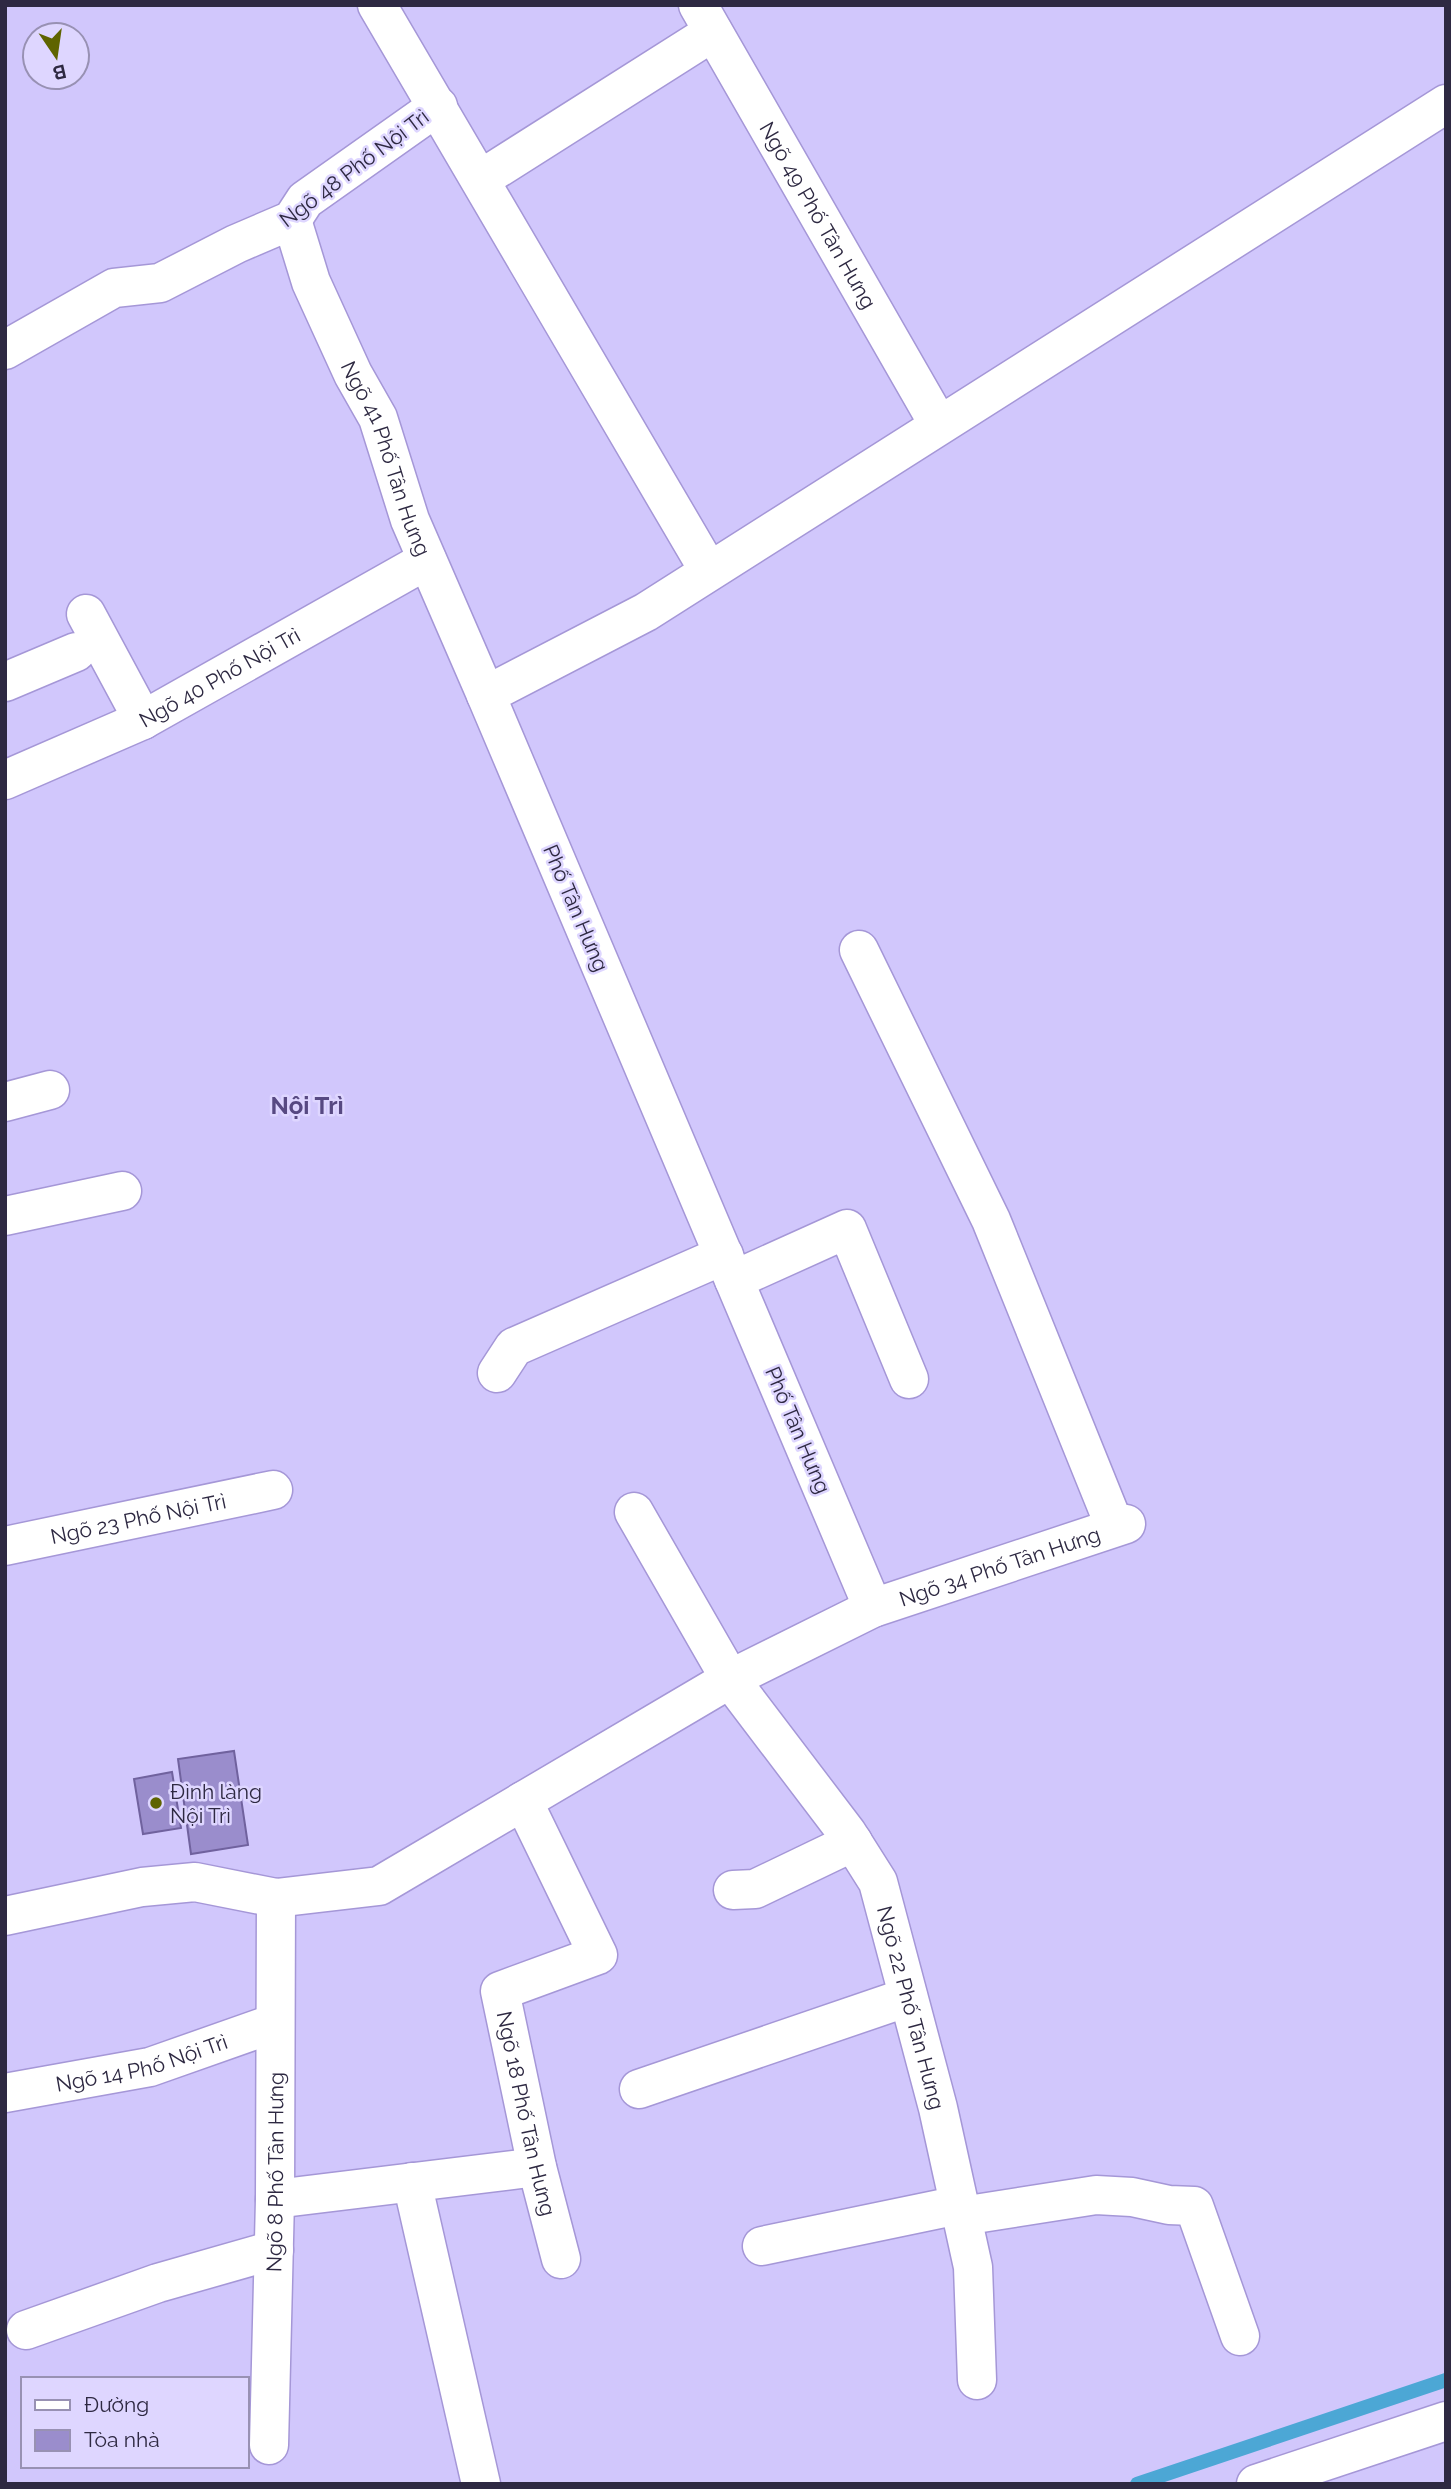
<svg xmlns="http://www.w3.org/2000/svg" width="1451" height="2489" font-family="Raleway,sans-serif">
<rect width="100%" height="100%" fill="#d1c7fc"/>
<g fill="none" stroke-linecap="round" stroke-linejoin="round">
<!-- stream -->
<path stroke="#4ca7d5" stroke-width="14" d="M1137,2484l309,-104"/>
</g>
<!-- building -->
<g fill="#9a8dcc" stroke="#70629e" stroke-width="2">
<path d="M234,1751l14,94 -57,9 -13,-95z"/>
<path d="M172,1772l9,56 -38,6 -9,-55z"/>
</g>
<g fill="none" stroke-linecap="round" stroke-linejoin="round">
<!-- minor casing -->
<g stroke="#a597d7" stroke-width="41">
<g id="minor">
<path d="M377,5l332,566"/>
<path id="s1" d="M698,5l241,420"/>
<path d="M481,179l232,-147"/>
<path id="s2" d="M292,220l19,62 42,92 25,44 32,102 76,175"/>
<path d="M5,350l109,-62 46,-5 76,-39 56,-24 13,-20 133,-94"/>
<path d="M86,614l57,106"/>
<path d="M5,682l71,-30"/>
<path id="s3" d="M5,780l138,-60 284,-160"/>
<path d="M859,950l132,270 124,307"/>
<path d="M5,1102l45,-12"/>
<path d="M5,1216l117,-25"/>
<path d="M734,1280l113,-51 62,150"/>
<path d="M497,1373l17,-26 210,-92"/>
<path id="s4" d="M634,1512l96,167 117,154 31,49 60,226 35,159 4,113"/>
<path id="s5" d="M5,1546l268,-56"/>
<path d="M873,1608l-387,-913 160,-83 800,-508"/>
<path id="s6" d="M523,1801l75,154 -98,36 37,176 24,92"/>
<path d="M733,1890l22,-1 98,-47"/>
<path id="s7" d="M5,1916l137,-29 53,-5 81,16 103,-12 351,-207 143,-71 253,-84"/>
<path d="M639,2089l269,-92"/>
<path id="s8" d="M5,2093l145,-26 125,-44"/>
<path d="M412,2182l69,302"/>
<path d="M275,2199l262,-32"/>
<path d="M962,2216l134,-21 36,2 37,8 25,1 46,130"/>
<path d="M762,2246l197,-41"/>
<path d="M26,2330l132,-47 116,-33"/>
<path id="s9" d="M269,2445l6,-246 1,-301"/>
<path d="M1256,2484l190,-63"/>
</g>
</g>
<!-- minor -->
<use href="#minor" stroke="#fff" stroke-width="38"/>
</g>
<!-- markers -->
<circle fill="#5f6400" stroke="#ded6ff" stroke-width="2.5" cx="156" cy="1803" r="7"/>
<g text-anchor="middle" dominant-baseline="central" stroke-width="5" stroke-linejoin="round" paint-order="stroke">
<!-- street labels -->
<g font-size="21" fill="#2e2942" stroke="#ded6ff">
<text transform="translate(354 168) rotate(-37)">Ngõ 48 Phố Nội Trì</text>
<text stroke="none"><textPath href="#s1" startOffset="242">Ngõ 49 Phố Tân Hưng</textPath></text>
<text stroke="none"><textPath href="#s2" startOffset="257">Ngõ 41 Phố Tân Hưng</textPath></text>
<text stroke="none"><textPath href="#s3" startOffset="238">Ngõ 40 Phố Nội Trì</textPath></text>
<text transform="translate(576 908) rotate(67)">Phố Tân Hưng</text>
<text transform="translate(798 1430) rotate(67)">Phố Tân Hưng</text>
<text stroke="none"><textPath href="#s5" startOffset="136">Ngõ 23 Phố Nội Trì</textPath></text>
<text stroke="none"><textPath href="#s7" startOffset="1080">Ngõ 34 Phố Tân Hưng</textPath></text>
<text stroke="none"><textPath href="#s4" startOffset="574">Ngõ 22 Phố Tân Hưng</textPath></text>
<text stroke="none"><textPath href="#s8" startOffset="140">Ngõ 14 Phố Nội Trì</textPath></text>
<text stroke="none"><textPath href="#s6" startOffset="401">Ngõ 18 Phố Tân Hưng</textPath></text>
<text stroke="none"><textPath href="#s9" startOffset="273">Ngõ 8 Phố Tân Hưng</textPath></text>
</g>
<!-- poi labels -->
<g font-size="21" fill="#2e2942" stroke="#ded6ff" text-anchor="start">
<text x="170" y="1791">Đình làng<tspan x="170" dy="24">Nội Trì</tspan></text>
</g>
<!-- quarter labels -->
<g font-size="24" font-weight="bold" fill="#574982" stroke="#ded6ff">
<text x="307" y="1105">Nội Trì</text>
</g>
</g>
<!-- border -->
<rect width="1451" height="2489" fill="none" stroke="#2e2942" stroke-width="14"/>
<!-- legend -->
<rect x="21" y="2377" width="228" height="91" fill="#ded6ff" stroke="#9891b3" stroke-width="2"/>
<rect x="35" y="2400" width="35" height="10" fill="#ffffff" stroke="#9891b3" stroke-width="2"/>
<text x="84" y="2412" font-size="21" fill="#2e2942">Đường</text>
<rect x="35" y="2430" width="35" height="21" fill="#9a8dcc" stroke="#9891b3" stroke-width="2"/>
<text x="84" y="2447" font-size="21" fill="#2e2942">Tòa nhà</text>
<!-- north arrow -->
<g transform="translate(56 56) rotate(167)"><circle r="33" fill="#ded6ff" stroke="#9891b3" stroke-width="2"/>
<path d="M0-5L12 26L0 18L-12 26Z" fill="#5f6400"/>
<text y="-10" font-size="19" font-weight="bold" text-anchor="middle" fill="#2e2942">B</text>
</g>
</svg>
